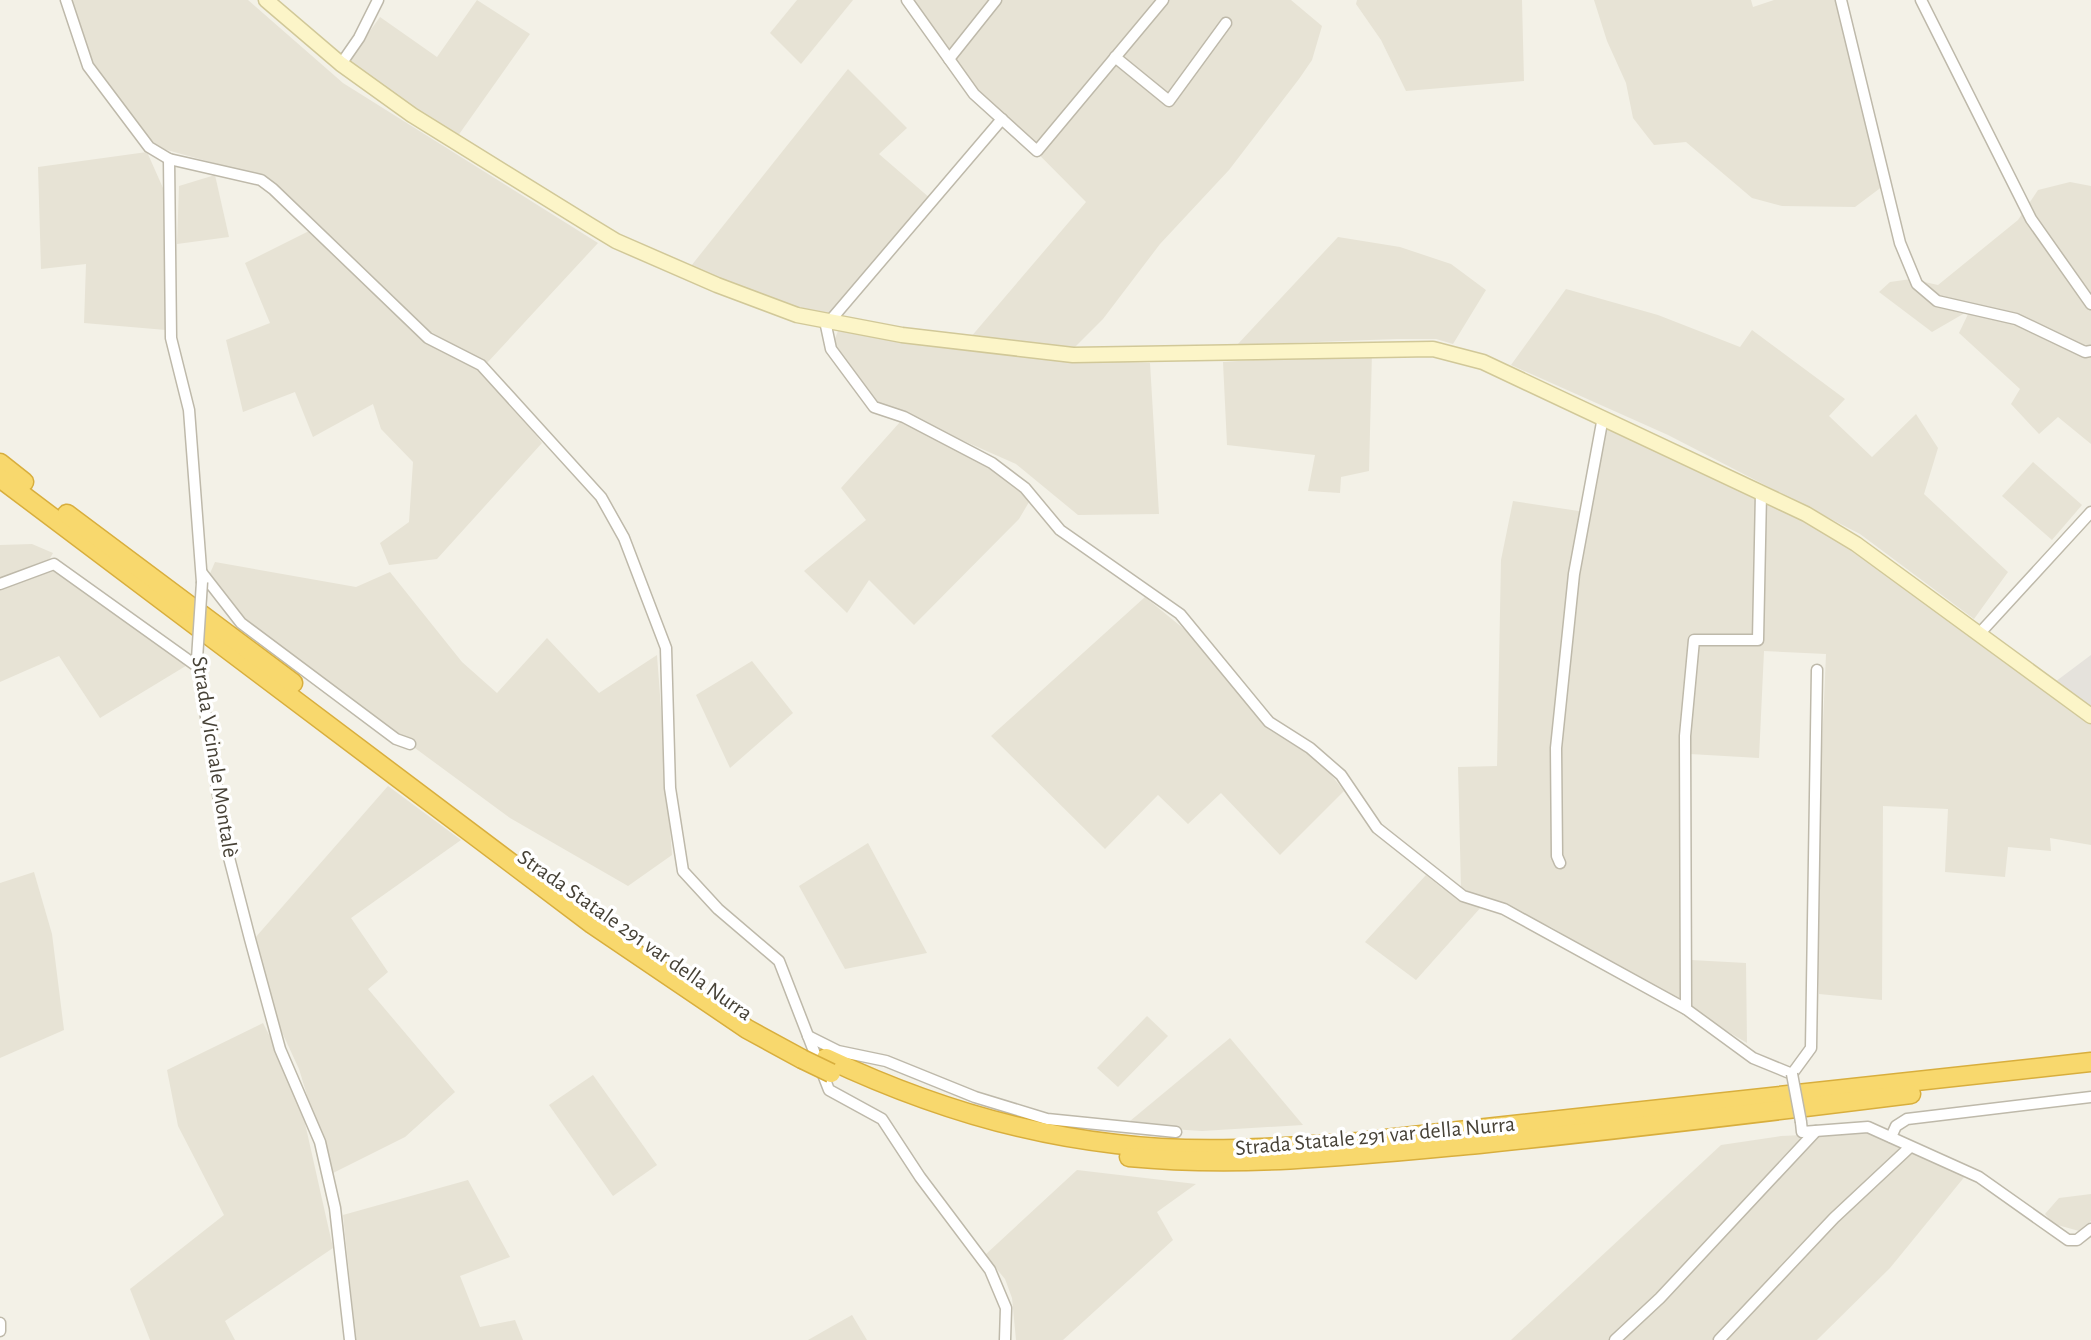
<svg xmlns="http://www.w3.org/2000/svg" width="2091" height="1340" font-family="'Alegreya Sans',sans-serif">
<rect width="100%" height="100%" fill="#f3f1e7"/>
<!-- residential -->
<g fill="#e7e3d5">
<path d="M72,0h176l95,83 255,160 -111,120 -56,-31 -143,-135 -45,-26 -87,-24 -36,-37 -28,-45z"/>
<path d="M477,0l53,34 -75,106 -108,-77 33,-46 57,40z"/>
<path d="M797,0h56l-52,64 -31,-31z"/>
<path d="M912,0h379l31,26 -10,34 -13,19 -70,91 -69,74 -57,75 -32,32 -101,-13 116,-136 -124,-125z"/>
<path d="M1357,0h165l2,81 -118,10 -25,-51 -25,-36z"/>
<path d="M1594,0h157l2,7 21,-7h63l46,186 -28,21 -73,-1 -30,-8 -66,-56 -32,3 -21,-27 -7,-35 -19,-42z"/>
<path d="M848,69l59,59 -28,26 52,45 -107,121 -31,-7 -102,-47z"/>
<path d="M147,152l20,45 -1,133 -82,-7 2,-59 -45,5 -3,-102z"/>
<path d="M215,175l14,62 -52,7 2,-58z"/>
<path d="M2070,182l21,4v258l-33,-27 -19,17 -28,-30 9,-15 -61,-56 11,-23 -38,22 -53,-40 11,-10 21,-3 27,6 80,-65 20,-30z"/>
<path d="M309,231l123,110 54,30 56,72 -105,116 -48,6 -9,-22 29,-21 4,-60 -32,-33 -8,-25 -60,33 -18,-45 -52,20 -17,-72 44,-17 -25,-60z"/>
<path d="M1338,237l62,10 51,17 35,26 -33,54 -17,-5h-39l-160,6z"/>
<path d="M1566,289l92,26 82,32 12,-17 93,69 -16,17 43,41 44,-43 22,34 -14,46 84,78 -34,47 -114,-85 -192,-99 -157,-70z"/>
<path d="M838,331l221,29 91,3 9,151 -81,1 -62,-51 -145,-64 -40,-52z"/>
<path d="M1372,352l-3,119 -28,6 -1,16 -32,-2 7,-36 -88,-10 -4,-83z"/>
<path d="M900,422l71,32 61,43 -13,22 -105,106 -45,-45 -22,33 -43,-42 62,-51 -25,-32z"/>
<path d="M1606,423l199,98 64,38 222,164v122l-41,-7 1,13 -43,-4 -3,30 -60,-5 3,-63 -65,-3 -1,194 -63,-6 -3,-108 10,-232 -62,-3 -5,107 -69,-4 1,206 55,3 1,80 -196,-116 -90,-39 -3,-121 39,-1 4,-206 12,-59 72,11z"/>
<path d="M2033,462l49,43 -30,35 -50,-44z"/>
<path d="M32,544l21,9 -4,7 -49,21v-36z"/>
<path d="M215,562l141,25 34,-15 72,90 35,31 50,-55 52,55 58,-38 15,200 -44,31 -118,-68 -273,-201 -29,-39z"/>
<path d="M54,567l135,97 -89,54 -41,-62 -59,26v-92z"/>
<path d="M1145,597l50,41 70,89 56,35 23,29 -64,64 -59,-62 -33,31 -30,-29 -53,54 -114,-113z"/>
<path d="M752,661l41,52 -63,55 -34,-73z"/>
<path d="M388,786l73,54 -110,78 37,54 -20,17 87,103 -50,45 -74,37 -32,-105 -25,-54 -19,-77z"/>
<path d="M868,843l59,110 -82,16 -46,-83z"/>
<path d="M34,872l18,62 12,96 -64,28v-175z"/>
<path d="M1426,875l16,13 40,18 -66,74 -51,-38z"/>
<path d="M1147,1016l21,20 -50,51 -21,-19z"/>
<path d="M263,1023l35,69 35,156 -108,73 10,19h-85l-20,-51 94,-74 -46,-89 -11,-56z"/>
<path d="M1230,1038l73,87 -101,6 -78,-5z"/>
<path d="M593,1075l64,90 -44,31 -64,-91z"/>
<path d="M1869,1132l97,43 -76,93 -73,72h-306l210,-195 60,-9z"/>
<path d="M1077,1170l119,14 -39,28 16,28 -110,100h-47l-4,-42 -7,-19 -20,-24z"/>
<path d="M468,1180l42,77 -50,19 20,51 35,-7 8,20h-167l-13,-125z"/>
<path d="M2091,1194v27l-12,10 -25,-7 -9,-10 14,-16z"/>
<path d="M852,1315l15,25h-59z"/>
</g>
<!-- industrial -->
<path fill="#e5e2dc" d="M2091,655v51l-36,-24z"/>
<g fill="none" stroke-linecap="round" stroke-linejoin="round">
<!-- street casing -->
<g stroke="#beb9aa" stroke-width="13">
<g id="street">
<path d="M66,0l22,66 61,81 20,12 92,21 12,9 155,149 53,27 120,132 23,41 42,110 4,140 13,83 35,38 61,52 50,129 53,29 38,58 70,93 16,38 -1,32"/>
<path d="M907,0l67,94 63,57 126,-151"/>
<path d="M1841,0l59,243 17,41 20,17 79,18 69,33 6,-1"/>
<path d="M1921,0l110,219 60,85"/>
<path d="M1115,57l54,44 57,-78"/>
<path d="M949,59l47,-59"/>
<path d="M341,64l18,-26 19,-38"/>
<path d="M169,159l2,179 18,72 13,172"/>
<path d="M825,321l6,28 43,58 30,10 88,46 33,25 35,42 120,84 89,108 41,26 31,27 36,53 86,68 41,13 182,100 67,49 39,16 19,-26 6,-378"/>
<path d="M829,322l173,-203"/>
<path d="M202,573l39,50 155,116 14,5"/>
<path d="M0,584l54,-20 144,103"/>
<path d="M1979,634l112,-122"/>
<path d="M197,659l29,187 24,93 30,110 40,93 15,66 15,132"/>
<path d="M1560,863l-3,-7 -1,-108 18,-174 29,-157"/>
<path d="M1686,1009l-1,-273 9,-96h64l3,-147"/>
<path d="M808,1036l30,15 48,10 89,36 72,22 129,13"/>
<path d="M1801,1122l1,10 66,-5 111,50 89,63h9l14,-11"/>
<path d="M1891,1137l5,-11 11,-7 184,-22"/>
<path d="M0,1323v8"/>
<path d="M1615,1340l45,-42 156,-167"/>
<path d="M1719,1340l115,-122 76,-71"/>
</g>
</g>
<!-- secondary casing -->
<g stroke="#d1c898" stroke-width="17">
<path id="secondary" d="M266,0l75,64 71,51 176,109 28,17 101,44 80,30 105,20 171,20 360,-6 50,13 323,152 50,30 235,172"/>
</g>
<!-- highway casing -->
<g stroke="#d8ae3d" stroke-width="21">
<g id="highway">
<path d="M0,463l24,19"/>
<path d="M0,478l592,446 155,105 55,30"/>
<path d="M67,514l226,169"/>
<path d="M826,1058c91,43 190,75 290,86 80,10 162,4 242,-2l733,-80"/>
<path d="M1129,1157c117,11 233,-2 350,-13 144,-15 288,-32 432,-50"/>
</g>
</g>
<!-- street -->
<use href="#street" stroke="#fff" stroke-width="10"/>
<!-- secondary -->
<use href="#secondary" stroke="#fcf5c8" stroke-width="14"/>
<!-- highway -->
<use href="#highway" stroke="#f8d86d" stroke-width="18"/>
<!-- street-bridge casing -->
<g stroke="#beb9aa" stroke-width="13" stroke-linecap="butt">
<g id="street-bridge">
<path d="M197,659l5,-77"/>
<path d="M1792,1074l9,48"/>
</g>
</g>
<!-- highway-bridge casing -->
<g stroke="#d8ae3d" stroke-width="21" stroke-linecap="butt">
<path id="highway-bridge" d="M802,1059l29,14"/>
</g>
<!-- street-bridge -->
<use href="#street-bridge" stroke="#fff" stroke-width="10"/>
<!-- highway-bridge -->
<use href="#highway-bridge" stroke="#f8d86d" stroke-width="18"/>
</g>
<g text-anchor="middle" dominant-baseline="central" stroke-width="7" stroke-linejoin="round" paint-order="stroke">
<!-- street labels -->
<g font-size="22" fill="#464136" stroke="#fff">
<text transform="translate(215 757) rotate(81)">Strada Vicinale Montalè</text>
<text transform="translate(635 935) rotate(35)">Strada Statale 291 var della Nurra</text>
<text transform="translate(1375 1136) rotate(-5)">Strada Statale 291 var della Nurra</text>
</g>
</g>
</svg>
